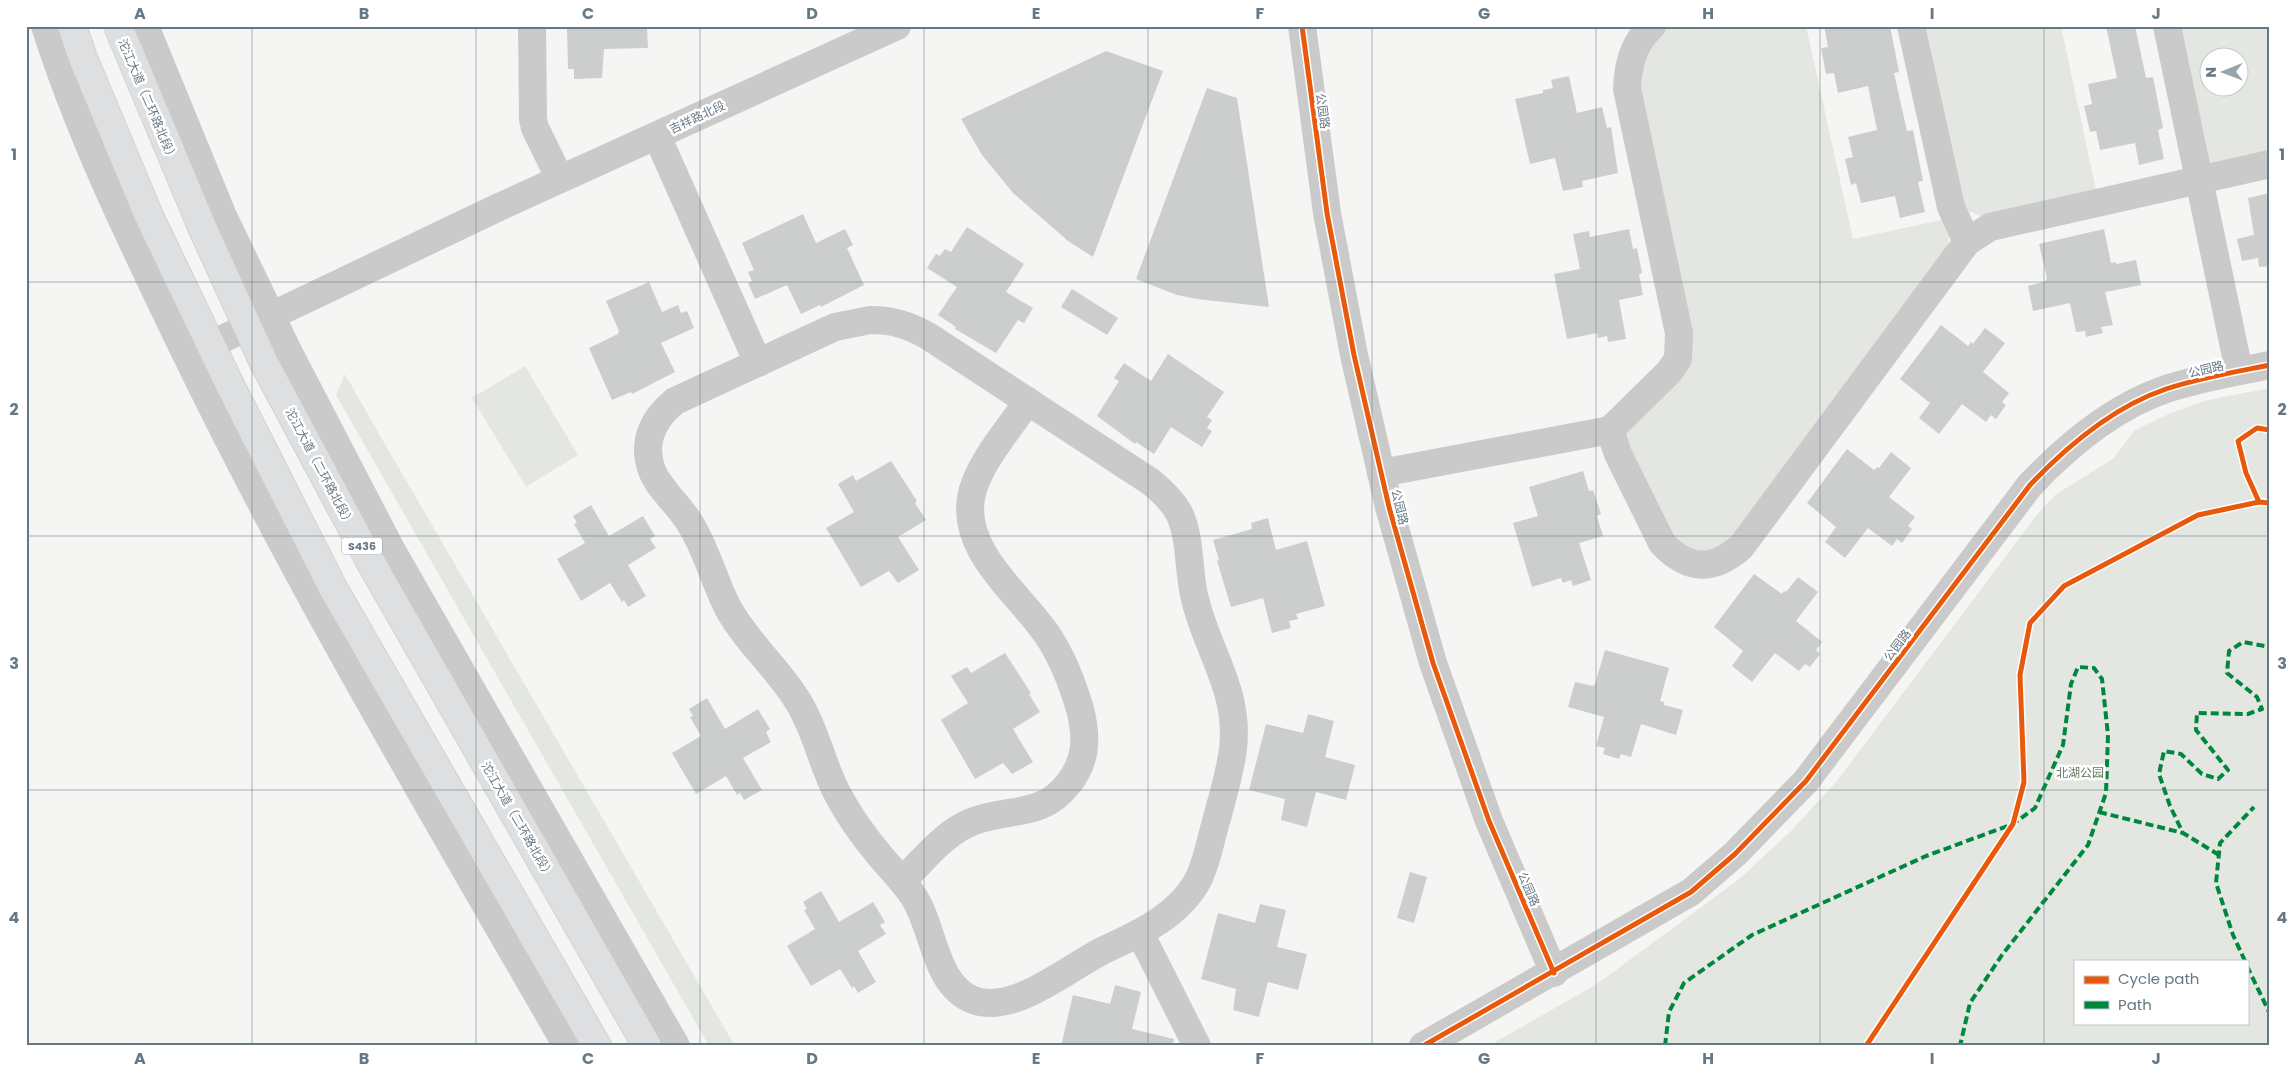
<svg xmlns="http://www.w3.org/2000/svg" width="2296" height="1072" font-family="Poppins,'Noto Sans SC',sans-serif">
<rect width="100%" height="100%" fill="#f5f5f4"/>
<!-- green -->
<g fill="#e4e7e1" fill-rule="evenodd">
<path d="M1663,26h143l47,213 93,-20 3,17 -2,15 -211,287 -24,18 -33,-7 -54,-112 3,-11 48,-51 -40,-308z"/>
<path d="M1919,26h142l36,169 -108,24 -23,-9 -12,-19z"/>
<path d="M2175,26h95v130l-61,8zM2208,58h30v30h-30z"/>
<path d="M525,366l53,89 -52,32 -54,-89z"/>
<path d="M345,374l37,65 353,607h-26l-373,-651z"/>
<path d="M2270,388v658h-782l109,-62 141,-104 53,-49 45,-49 200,-266 20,-22 57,-35 22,-29 36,-17 37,-13zM2075,961h172v62h-172z"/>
</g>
<!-- building -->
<g fill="#cccece">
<path d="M579,26h68l1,22 -44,1 -2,29 -28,1v-10h-6l-1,-41z"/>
<path d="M1824,26h66l9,46 -5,1 13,58 6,-1 10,51 -5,1 7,30 -25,6 -5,-22 -34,7 -5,-20 -5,2 -6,-26 8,-2 -5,-20 29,-7 -9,-44 -30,7 -4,-20 -8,1 -5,-26 7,-1z"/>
<path d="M2106,26h29l11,52 7,-1 10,51 -5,2 6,29 -25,6 -4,-22 -35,7 -4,-19 -6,1 -6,-26 8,-2 -4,-20 29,-6z"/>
<path d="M1106,51l57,20 -70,186 -25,-16 -55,-48 -31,-38 -21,-36z"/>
<path d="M1569,76l8,37 25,-6 5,21 4,-1 7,46 -36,8 1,6 -20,4 -8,-33 -25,6 -15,-65 28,-6v-3l10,-2 -2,-8z"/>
<path d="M1207,88l30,10 32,209 -72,-8 -20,-4 -41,-16z"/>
<path d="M2270,193v73l-11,1 -1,-9 -16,3 -5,-22 17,-4 -6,-37z"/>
<path d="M803,214l13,29 29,-14 8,16 -6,3 17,37 -43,22 -1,-2 -19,9 -14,-29 -32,14 -7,-16 4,-2 -4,-9 6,-2 -12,-27z"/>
<path d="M967,227l57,37 -18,28 27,16 -9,15 -6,-3 -22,33 -41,-24 1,-2 -18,-12 19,-28 -30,-19 9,-14 4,2 5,-7 6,3z"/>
<path d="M1629,229l4,20 4,-1 5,25 -3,1 4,21 -24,5 7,39 -18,3 -1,-6 -9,2 -1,-5 -30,6 -13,-65 26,-5 -7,-35 16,-3 1,6z"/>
<path d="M2104,229l7,34 5,-1v2l20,-4 5,25 -36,7 8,33 -12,2 2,6 -17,4 -1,-6 -9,1 -6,-29 -37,8 -5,-25 18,-5 1,-3 -8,-34z"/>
<path d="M649,282l13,30 16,-7 3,8 6,-2 7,17 -33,15 14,29 -43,22 -1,-2 -19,8 -23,-52 29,-14 1,-3 -13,-30z"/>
<path d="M1072,289l46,29 -11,17 -46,-28z"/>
<path d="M1941,325l27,21 3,-4 2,2 12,-16 20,15 -22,29 26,21 -7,9 4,3 -10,14 -5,-4 -5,7 -24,-18 -23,30 -20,-16 11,-15 -30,-24z"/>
<path d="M1168,354l56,38 -17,25 5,3 -5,8 5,3 -10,16 -31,-20 -17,27 -18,-12 -1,2 -38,-28 17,-27 5,-8 -5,-3 10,-15 27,18z"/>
<path d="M1847,449l27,21 3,-3 2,1 12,-16 20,16 -22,29 26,20 -7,9 4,3 -10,14 -5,-4 -5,7 -24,-18 -23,30 -20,-16 11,-15 -29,-24z"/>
<path d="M891,461l26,40 -2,2 11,17 -28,17 21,33 -21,13 -9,-12 -28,16 -35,-59 28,-16 -16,-28 15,-9 3,6z"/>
<path d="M1583,471l6,20 4,-1 8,24 -4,2 6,20 -24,7 12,37 -18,6 -2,-6 -8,3 -2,-5 -29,9 -19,-64 25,-7 -9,-29z"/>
<path d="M591,505l18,31 34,-20 12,20 -5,3 6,9 -28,17 18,31 -18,11 -4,-7 -2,2 -12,-19 -29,18 -24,-42 28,-16 -11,-19 3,-1 -4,-7z"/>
<path d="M1268,518l8,32 31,-9 18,65 -29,8 2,5 -9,2 2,7 -19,5 -9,-35 -32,9 -14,-46 2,-1 -6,-20 39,-11 -1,-6z"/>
<path d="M1754,574l28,20 2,-3 2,1 12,-15 20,15 -22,29 26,21 -6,8 4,4 -10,13 -5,-3 -6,7 -24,-18 -23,29 -20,-16 11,-15 -29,-24z"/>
<path d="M1605,650l64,18 -9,33 4,1v3l19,5 -7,25 -35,-11 -10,33 -10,-3 -2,5 -16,-5 2,-6 -9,-2 8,-29 -36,-10 7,-25 18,4 2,-2z"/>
<path d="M1005,653l26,40 -2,1 11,18 -27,17 20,33 -21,12 -9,-11 -28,16 -34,-59 27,-17 -17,-27 16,-9 4,6z"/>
<path d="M707,698l18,31 33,-20 12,20 -4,3 5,10 -28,16 19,32 -18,10 -4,-7 -3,2 -11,-19 -30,18 -24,-41 29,-17 -11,-19 3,-1 -4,-7z"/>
<path d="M1308,714l26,7 -9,36 30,8 -9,35 -30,-8 -9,35 -26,-7 4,-21 -36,-9 17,-66 37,9z"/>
<path d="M1410,872l17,5 -13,46 -17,-5z"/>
<path d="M821,891l18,31 34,-20 12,20 -5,3 6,9 -28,17 18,31 -18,11 -4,-7 -2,2 -12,-19 -29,17 -24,-40 28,-17 -11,-19 3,-1 -4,-7z"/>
<path d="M1260,904l26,6 -9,37 30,7 -9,36 -30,-8 -9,35 -26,-7 3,-21 -35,-10 17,-66 37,10z"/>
<path d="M1115,985l26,7 -9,37 42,10 -1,7h-112l12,-51 37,9z"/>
</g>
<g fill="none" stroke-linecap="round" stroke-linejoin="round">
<!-- highway casing -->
<g stroke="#d1d2d2" stroke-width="30">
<g id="highway">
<path d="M72,26l11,32 66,158 80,167 104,205 264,458"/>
<path d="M118,26l84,201 62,136 107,200 276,483"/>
</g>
</g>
<!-- minor -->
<g stroke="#cacacb" stroke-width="28">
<path d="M45,26c35,110 86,214 136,318 116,241 253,470 386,702"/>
<path d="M145,26l78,190 66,137 102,196 285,497"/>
<path d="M532,26l1,93 2,9 25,51"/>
<path d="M1302,26l25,187 27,142 35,152 44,156 56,158 65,152"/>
<path d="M1911,26l40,181 16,35"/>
<path d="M2167,26l72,345"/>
<path d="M657,136l101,227"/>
<path d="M870,320c23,0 38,5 58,16l223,146c11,9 21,18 28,31 12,25 9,55 15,82 12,55 46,94 39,154 -3,24 -10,46 -16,69 -6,19 -9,41 -18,60 -18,36 -58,55 -93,71 -36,17 -92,67 -133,51 -40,-16 -38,-73 -61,-106 -9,-13 -21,-25 -31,-37 -17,-20 -32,-41 -44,-64 -15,-29 -21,-62 -38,-90 -20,-34 -52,-60 -71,-95 -14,-27 -21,-57 -37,-83 -11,-20 -33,-36 -40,-57 -9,-28 3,-50 24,-67l160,-74z"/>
<path d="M189,355l308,-147 400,-182"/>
<path d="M1610,430l8,24 44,89c26,28 51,28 79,4l226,-305 23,-15 280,-63"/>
<path d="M1381,473l229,-43 59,-58 9,-13 1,-26 -52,-244c1,-24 6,-46 25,-63"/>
<path d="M902,881c22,-21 42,-49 72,-60 36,-14 67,-2 95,-38 18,-23 18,-46 11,-74 -8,-27 -18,-53 -34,-76 -27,-39 -84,-81 -75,-135 5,-32 38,-69 57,-97"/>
<path d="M1140,933l57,113"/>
<path d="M1423,1046l268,-154 44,-38 71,-73 224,-296c38,-40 83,-78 136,-96 33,-11 69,-17 104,-24"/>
</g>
<!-- highway -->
<use href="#highway" stroke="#dedfe0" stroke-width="28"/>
<!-- quiet -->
<g stroke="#00873e" stroke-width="4" stroke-dasharray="8 4" stroke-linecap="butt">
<path d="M2099,812l84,21"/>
<path d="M2219,855l-36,-22 -13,-27 -11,-32 5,-23 17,3 21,20 16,5 10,-9 -32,-40 1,-17 51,1 14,-5 -5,-12 -30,-24 2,-22 14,-9 27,5"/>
<path d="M2245,961l-12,-26 -17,-52 4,-40 34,-36"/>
<path d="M2247,966l22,46 1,20"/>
<path d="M1665,1046l4,-34 15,-29 68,-48 174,-79 87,-32 22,-16 28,-63 8,-61 7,-17 16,1 8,11 6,56 -2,58 -18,52 -86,110 -32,48 -10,43"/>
</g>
<!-- cycleway casing -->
<g stroke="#fff" stroke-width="8">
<g id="cycleway">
<path d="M1302,26l25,187 27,142 35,152 44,156 56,158 65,152"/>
<path d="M2259,502l-13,-29 -8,-32 19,-13 13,2"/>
<path d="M1423,1046l268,-154 44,-38 71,-73 224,-296c38,-40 83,-78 136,-96 33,-11 69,-17 104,-24"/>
<path d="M1866,1046l147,-222 11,-42 -4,-107 10,-52 34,-37 134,-71 61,-13 11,1"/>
</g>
</g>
<!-- cycleway -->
<use href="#cycleway" stroke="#e8590c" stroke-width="5"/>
</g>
<!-- grid -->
<path fill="none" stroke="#657884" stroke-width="1" stroke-opacity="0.55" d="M252,26v1020M476,26v1020M700,26v1020M924,26v1020M1148,26v1020M1372,26v1020M1596,26v1020M1820,26v1020M2044,26v1020M26,282h2244M26,536h2244M26,790h2244"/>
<g text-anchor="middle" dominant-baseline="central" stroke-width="5" stroke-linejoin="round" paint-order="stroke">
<!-- shield labels -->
<rect fill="#fff" stroke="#93a0a9" stroke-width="1" x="342" y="537.5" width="40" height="17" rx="4"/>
<g font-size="11" font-weight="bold" fill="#657884">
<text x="362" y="546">S436</text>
</g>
<!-- street labels -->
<g font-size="12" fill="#657884" stroke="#fff">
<text transform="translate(148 100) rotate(67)">沱江大道（二环路北段）</text>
<text transform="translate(1323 111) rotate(82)">公园路</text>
<text transform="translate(697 117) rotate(-25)">吉祥路北段</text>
<text transform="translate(2206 369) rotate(-13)">公园路</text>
<text transform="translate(320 467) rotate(62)">沱江大道（二环路北段）</text>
<text transform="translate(1400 507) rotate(76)">公园路</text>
<text transform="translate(1897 645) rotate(-53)">公园路</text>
<text transform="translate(518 820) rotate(60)">沱江大道（二环路北段）</text>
<text transform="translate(1529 889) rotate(67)">公园路</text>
</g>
<!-- park labels -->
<g font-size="12" fill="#6a7b64" stroke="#fff">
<text x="2080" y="772">北湖公园</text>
</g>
</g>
<!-- border -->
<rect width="2296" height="1072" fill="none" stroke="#ffffff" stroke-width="55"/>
<!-- legend -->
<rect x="2074" y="960" width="175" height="65" fill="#ffffff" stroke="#c1c9ce"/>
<rect x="2084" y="976" width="25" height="8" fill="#e8590c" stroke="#c1c9ce"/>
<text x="2118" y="984" font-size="15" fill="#657884">Cycle path</text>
<rect x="2084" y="1001" width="25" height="8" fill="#00873e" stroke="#c1c9ce"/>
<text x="2118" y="1010" font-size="15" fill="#657884">Path</text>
<!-- north arrow -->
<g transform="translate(2224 72) rotate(269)"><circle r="24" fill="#ffffff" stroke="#c1c9ce"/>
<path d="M0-4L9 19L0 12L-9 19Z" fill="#97a4ab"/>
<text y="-8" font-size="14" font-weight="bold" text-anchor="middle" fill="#657884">N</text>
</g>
<rect x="28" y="28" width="2240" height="1016" fill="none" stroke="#657884" stroke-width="2"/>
<g font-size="16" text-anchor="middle" font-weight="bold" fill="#657884">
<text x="140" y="19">A</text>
<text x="364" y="19">B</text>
<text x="588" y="19">C</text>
<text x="812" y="19">D</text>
<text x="1036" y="19">E</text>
<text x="1260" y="19">F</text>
<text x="1484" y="19">G</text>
<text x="1708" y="19">H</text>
<text x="1932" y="19">I</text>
<text x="2156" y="19">J</text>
<text x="14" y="160">1</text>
<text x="2282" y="160">1</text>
<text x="14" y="415">2</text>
<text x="2282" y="415">2</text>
<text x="14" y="669">3</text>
<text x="2282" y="669">3</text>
<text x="14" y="923">4</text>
<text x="2282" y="923">4</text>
<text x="140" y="1064">A</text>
<text x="364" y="1064">B</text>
<text x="588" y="1064">C</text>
<text x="812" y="1064">D</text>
<text x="1036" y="1064">E</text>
<text x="1260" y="1064">F</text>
<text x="1484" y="1064">G</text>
<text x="1708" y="1064">H</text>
<text x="1932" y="1064">I</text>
<text x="2156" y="1064">J</text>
</g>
</svg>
